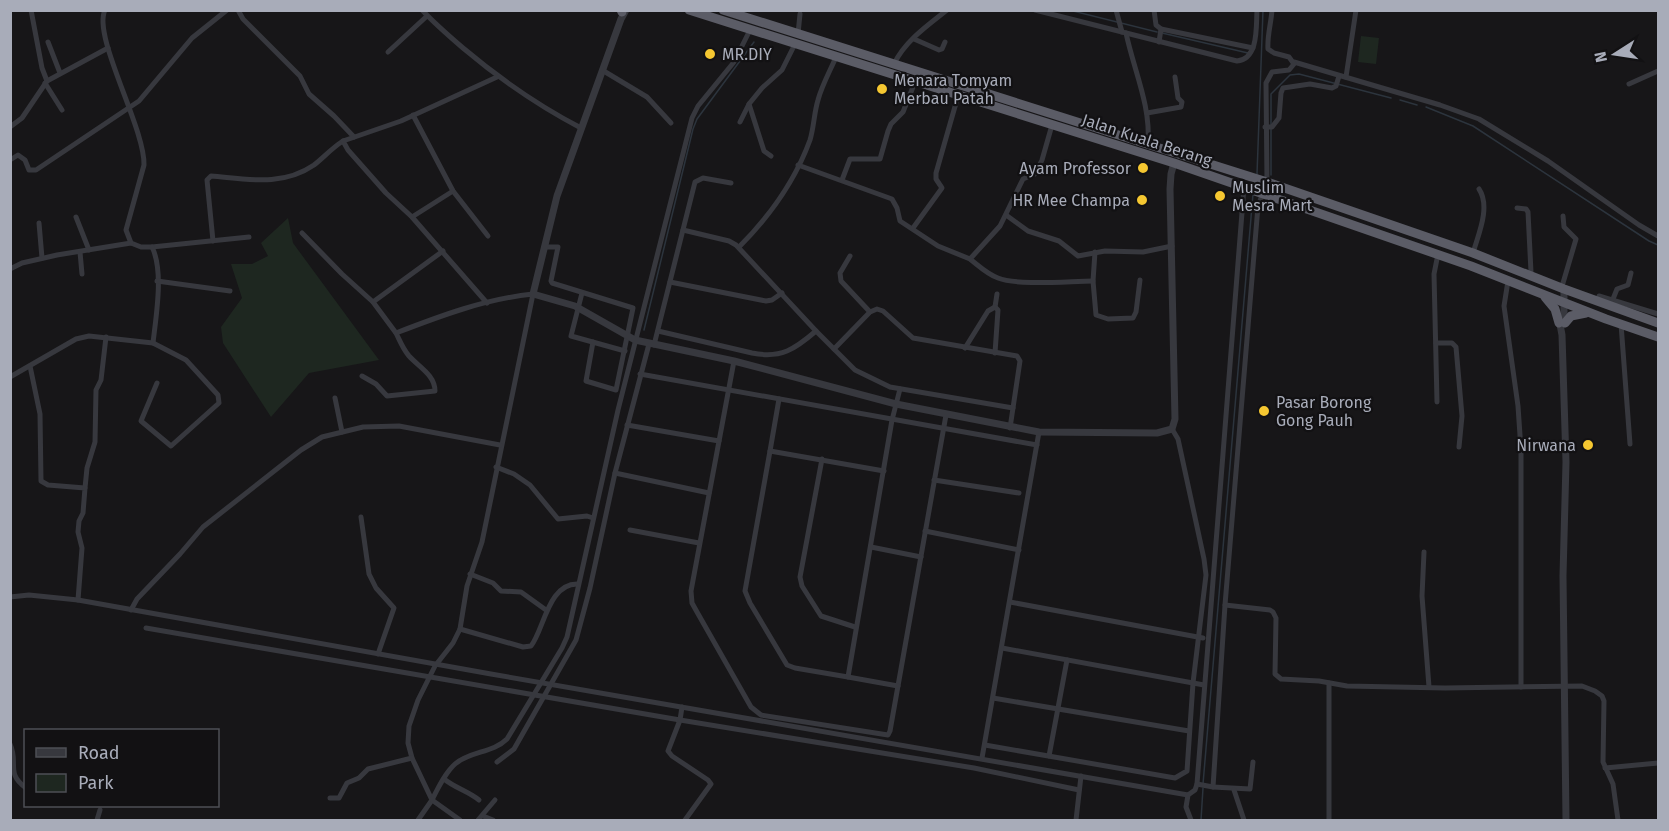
<svg xmlns="http://www.w3.org/2000/svg" width="1669" height="831" font-family="'Fira Sans',sans-serif">
<rect width="100%" height="100%" fill="#171618"/>
<!-- green -->
<g fill="#1e2720">
<path d="M1361,36l18,2 -3,26 -18,-2z"/>
<path d="M288,218l5,25 86,117 -70,13 -38,44 -48,-74 -2,-16 21,-29 -11,-34h21l16,-8 -7,-13z"/>
</g>
<g fill="none" stroke-linecap="round" stroke-linejoin="round">
<!-- stream -->
<g stroke="#2c343d" stroke-width="1.5">
<path d="M1069,10l48,12"/>
<path d="M777,11v-1"/>
<path d="M1121,23l36,9"/>
<path d="M1162,33l86,20"/>
<path d="M1400,100l17,5"/>
<path d="M1426,107l47,19 176,115 9,4"/>
<path d="M1257,174l6,-164"/>
<path d="M1271,175v-81l19,-19 9,-1 92,24"/>
<path d="M644,330l49,-201 4,-10 57,-77"/>
<path d="M1203,784l50,-590"/>
<path d="M1201,820l2,-32"/>
</g>
<!-- minor -->
<g stroke="#37383e" stroke-width="5">
<path d="M31,10l11,58 5,13"/>
<path d="M105,10c-13,26 40,118 39,155l-18,65 5,13 10,4h11l97,-10"/>
<path d="M238,10l5,9 57,57 9,18 25,22 20,21"/>
<path d="M422,10c13,14 27,26 41,38 38,32 74,57 118,80"/>
<path d="M1035,10l202,51c22,-2 19,-35 20,-51"/>
<path d="M1116,10l6,22"/>
<path d="M1154,10l2,15 5,4"/>
<path d="M1126,33c8,38 25,72 22,112"/>
<path d="M798,34l2,-20"/>
<path d="M914,39l25,11 3,-1 3,-7"/>
<path d="M48,42l12,31"/>
<path d="M1159,42l2,-13 92,19"/>
<path d="M388,52l39,-36"/>
<path d="M1294,62l146,43 39,14 69,42 91,64 19,11"/>
<path d="M894,64c11,-23 34,-39 53,-54"/>
<path d="M602,70l45,27 24,26"/>
<path d="M1346,77l10,-67"/>
<path d="M45,83l17,27"/>
<path d="M1629,84l29,-13"/>
<path d="M1147,113l34,-6 1,-5 -4,-4 -3,-21"/>
<path d="M413,115l40,76 35,45"/>
<path d="M740,122l9,-18"/>
<path d="M1052,125l-10,35 -7,14 -12,5 -23,47 -30,33c9,7 17,15 28,19 20,8 72,3 95,3"/>
<path d="M10,127l12,-9 25,-37 61,-33"/>
<path d="M1265,127h7l7,-9 2,-25 2,-5 27,-4 22,4 4,-2 3,-10"/>
<path d="M771,156l-7,-5 -15,-47 13,-16 20,-18 13,-26"/>
<path d="M10,160l8,-5 7,5 4,10h7l103,-69 53,-63 35,-28"/>
<path d="M798,165l94,34 5,9 3,13 38,25 32,13"/>
<path d="M842,180l8,-21h30l8,-28 3,-7 12,-12 12,-30"/>
<path d="M1267,182l-1,-99 6,-11 17,-2 5,-6 -5,-7 -15,-4 -6,-4c-1,-13 3,-25 4,-39"/>
<path d="M1517,208l9,1 2,3 3,60"/>
<path d="M1006,215l22,16 31,10 19,15 27,-5 38,1 29,-6"/>
<path d="M76,217l13,33"/>
<path d="M412,217l41,-26"/>
<path d="M39,223l3,35"/>
<path d="M913,228l29,-40 -6,-9v-6l22,-77"/>
<path d="M683,230l46,11 7,4 80,86 39,39 35,17 123,21"/>
<path d="M302,233l40,41 31,28"/>
<path d="M213,241l-6,-61 4,-4c36,3 71,11 103,-11 10,-8 18,-17 29,-24"/>
<path d="M152,247c12,24 4,69 1,96"/>
<path d="M544,247h14l-7,34 1,2 81,25 -17,82 -30,-9 7,-39"/>
<path d="M739,247c30,-30 56,-66 71,-107 4,-13 4,-27 8,-40 4,-15 12,-29 18,-43"/>
<path d="M80,252l2,22"/>
<path d="M1095,252l-2,29 3,34 12,4 25,-1 3,-6 4,-32"/>
<path d="M1473,253c5,-18 18,-46 6,-64"/>
<path d="M850,256l-10,17 1,8 29,31"/>
<path d="M10,269l12,-6 35,-8 74,-12"/>
<path d="M157,281l73,10"/>
<path d="M1508,281l-4,25 14,100 3,44v237"/>
<path d="M670,282l96,19 6,-1 10,-7"/>
<path d="M1563,283l13,-44 -12,-12 -1,-11"/>
<path d="M582,293l-11,43 54,15"/>
<path d="M1599,296l59,18"/>
<path d="M1613,299l4,-10 11,-4 3,-12"/>
<path d="M487,303l-75,-86 -26,-24 -38,-43 -5,-9 58,-20 96,-44"/>
<path d="M995,307l2,-13"/>
<path d="M1621,324l9,120"/>
<path d="M658,331l94,22c29,6 43,-4 64,-22"/>
<path d="M396,333l-23,-31 70,-51"/>
<path d="M1436,343h16l4,4 6,69 -3,31"/>
<path d="M654,345l41,-163 8,-4 28,5"/>
<path d="M965,348l23,-37 7,-4 3,3 -3,43"/>
<path d="M834,349l36,-37 7,-3 6,2 30,27 104,18 3,5 -10,67"/>
<path d="M734,361l-43,230 1,12 5,9 54,95 10,8 127,20 2,-4 56,-316"/>
<path d="M30,366l10,48 1,67 7,4 37,3 -2,25 -4,8 -1,11 4,16 -4,52"/>
<path d="M640,374l397,71"/>
<path d="M362,376l14,8 11,12 48,-5c0,-16 -16,-24 -26,-35 -6,-7 -9,-15 -13,-23 44,-17 89,-34 137,-39l-51,248 -15,44 -7,43 -7,14 -18,23 -17,34 -9,26 -1,17 4,15 20,42 -14,20"/>
<path d="M10,377l66,-38 13,-3 64,7 33,17 32,35 1,8 -48,43 -30,-25 16,-38"/>
<path d="M335,398l7,34"/>
<path d="M779,399l-9,52 114,20"/>
<path d="M1437,402l-3,-128 4,-20"/>
<path d="M627,425l92,16"/>
<path d="M770,451l-25,140 5,12 37,62 8,3 53,9"/>
<path d="M822,459l-22,118 2,9 19,30 34,11"/>
<path d="M496,467l18,7 16,11 28,34 29,-3 6,2"/>
<path d="M615,473l94,20"/>
<path d="M934,480l85,13"/>
<path d="M85,488l2,-20 8,-26 1,-52 5,-10 5,-43"/>
<path d="M361,517l8,57 7,14 18,20 -16,46"/>
<path d="M630,530l69,13"/>
<path d="M925,531l94,19"/>
<path d="M871,547l50,10"/>
<path d="M1424,552l-2,44 7,91"/>
<path d="M470,574l23,9 8,8 20,1 25,18"/>
<path d="M10,597l19,-2 49,5 413,74 697,121"/>
<path d="M1010,602l193,36"/>
<path d="M1225,605l45,5 3,2 3,6 -1,56 6,5 38,2 28,5 98,2 137,-2 13,5 7,5 2,5 -1,61 10,22 5,36"/>
<path d="M131,610l6,-11 43,-45 23,-27 98,-77 21,-13 41,-10 36,-1 101,19"/>
<path d="M146,628c178,31 356,61 534,92l-12,31 4,5 36,24 3,4 -26,36"/>
<path d="M460,629l63,18 8,-1c13,-16 17,-63 47,-62"/>
<path d="M1002,648l202,37"/>
<path d="M898,686l-50,-9 44,-257 8,-31"/>
<path d="M993,698l196,33"/>
<path d="M682,707l-2,13 294,48 105,22"/>
<path d="M10,744c9,19 -5,29 16,44"/>
<path d="M985,745l190,33 12,-7 6,-88 13,-108 -2,-16 -26,-120 -6,-10"/>
<path d="M1049,756l18,-96"/>
<path d="M982,758l57,-326"/>
<path d="M497,762l17,-13 62,-109 14,-52 25,-115 34,-129"/>
<path d="M1605,768l53,-5"/>
<path d="M444,779c11,9 24,12 35,21"/>
<path d="M1197,784l16,3 12,-182 33,-399 5,-13"/>
<path d="M1213,787l37,2 3,-27"/>
<path d="M1234,790l10,30"/>
<path d="M330,798h9l8,-15 12,-5 9,-9 44,-11"/>
<path d="M483,816l10,4"/>
<path d="M97,820l3,-10"/>
<path d="M460,820l-28,-20c6,-12 13,-27 23,-36 15,-13 38,-11 52,-25l55,-91 5,-11 51,-227 74,-292 6,-12 36,-44 16,-32"/>
<path d="M478,820l17,-20"/>
<path d="M1076,820l5,-44"/>
<path d="M1191,820l-5,-13 2,-12 7,-5 2,-6 47,-597"/>
<path d="M1329,820v-137"/>
</g>
<!-- tertiary -->
<g stroke="#37383e" stroke-width="7">
<path d="M626,10l-5,9 -64,177 -24,98 42,12 60,34 99,21 162,43 143,28 118,1 15,-4 3,-10 -5,-230 1,-15 3,-11"/>
<path d="M1564,289v35"/>
<path d="M1559,319l3,16 4,127 -3,114 3,244"/>
</g>
<!-- trunk -->
<g stroke="#5b5c66" stroke-width="9">
<path d="M621,10l1,2"/>
<path d="M689,10l485,153 297,103 135,53 52,18"/>
<path d="M723,10l541,171 209,72 91,36 94,34"/>
<path d="M1545,297l10,12 4,14"/>
<path d="M1565,323l6,-7 15,-3"/>
</g>
</g>
<!-- markers -->
<g fill="#f5c731" stroke="#121113" stroke-width="2">
<circle cx="710" cy="54" r="6"/>
<circle cx="882" cy="89" r="6"/>
<circle cx="1143" cy="168" r="6"/>
<circle cx="1220" cy="196" r="6"/>
<circle cx="1142" cy="200" r="6"/>
<circle cx="1264" cy="411" r="6"/>
<circle cx="1588" cy="445" r="6"/>
</g>
<g text-anchor="middle" dominant-baseline="central" stroke-width="4.5" stroke-linejoin="round" paint-order="stroke">
<!-- poi labels -->
<g font-size="16" fill="#a8acb9" stroke="#121113" text-anchor="start">
<text x="722" y="54">MR.DIY</text>
<text x="894" y="80">Menara Tomyam<tspan x="894" dy="18">Merbau Patah</tspan></text>
<text x="1131" y="168" text-anchor="end">Ayam Professor</text>
<text x="1232" y="187">Muslim<tspan x="1232" dy="18">Mesra Mart</tspan></text>
<text x="1130" y="200" text-anchor="end">HR Mee Champa</text>
<text x="1276" y="402">Pasar Borong<tspan x="1276" dy="18">Gong Pauh</tspan></text>
<text x="1576" y="445" text-anchor="end">Nirwana</text>
</g>
<!-- street labels -->
<g font-size="16" fill="#a8acb9" stroke="#121113">
<text transform="translate(1147 140) rotate(18)">Jalan Kuala Berang</text>
</g>
</g>
<!-- border -->
<rect width="1669" height="831" fill="none" stroke="#a8acb9" stroke-width="24"/>
<!-- legend -->
<rect x="24" y="729" width="195" height="78" fill="#121113" stroke="#4e4f55" stroke-width="1.5"/>
<rect x="36" y="748" width="30" height="9" fill="#37383e" stroke="#4e4f55" stroke-width="1.5"/>
<text x="78" y="759" font-size="18" fill="#a8acb9">Road</text>
<rect x="36" y="774" width="30" height="18" fill="#1e2720" stroke="#4e4f55" stroke-width="1.5"/>
<text x="78" y="789" font-size="18" fill="#a8acb9">Park</text>
<!-- north arrow -->
<g transform="translate(1615 54) rotate(258)" stroke="#121113" stroke-width="4.5" paint-order="stroke">
<path d="M0-4.5L10 22L0 15L-10 22Z" fill="#a8acb9"/>
<text y="-9" font-size="16" font-weight="bold" text-anchor="middle" fill="#a8acb9">N</text>
</g>
</svg>
